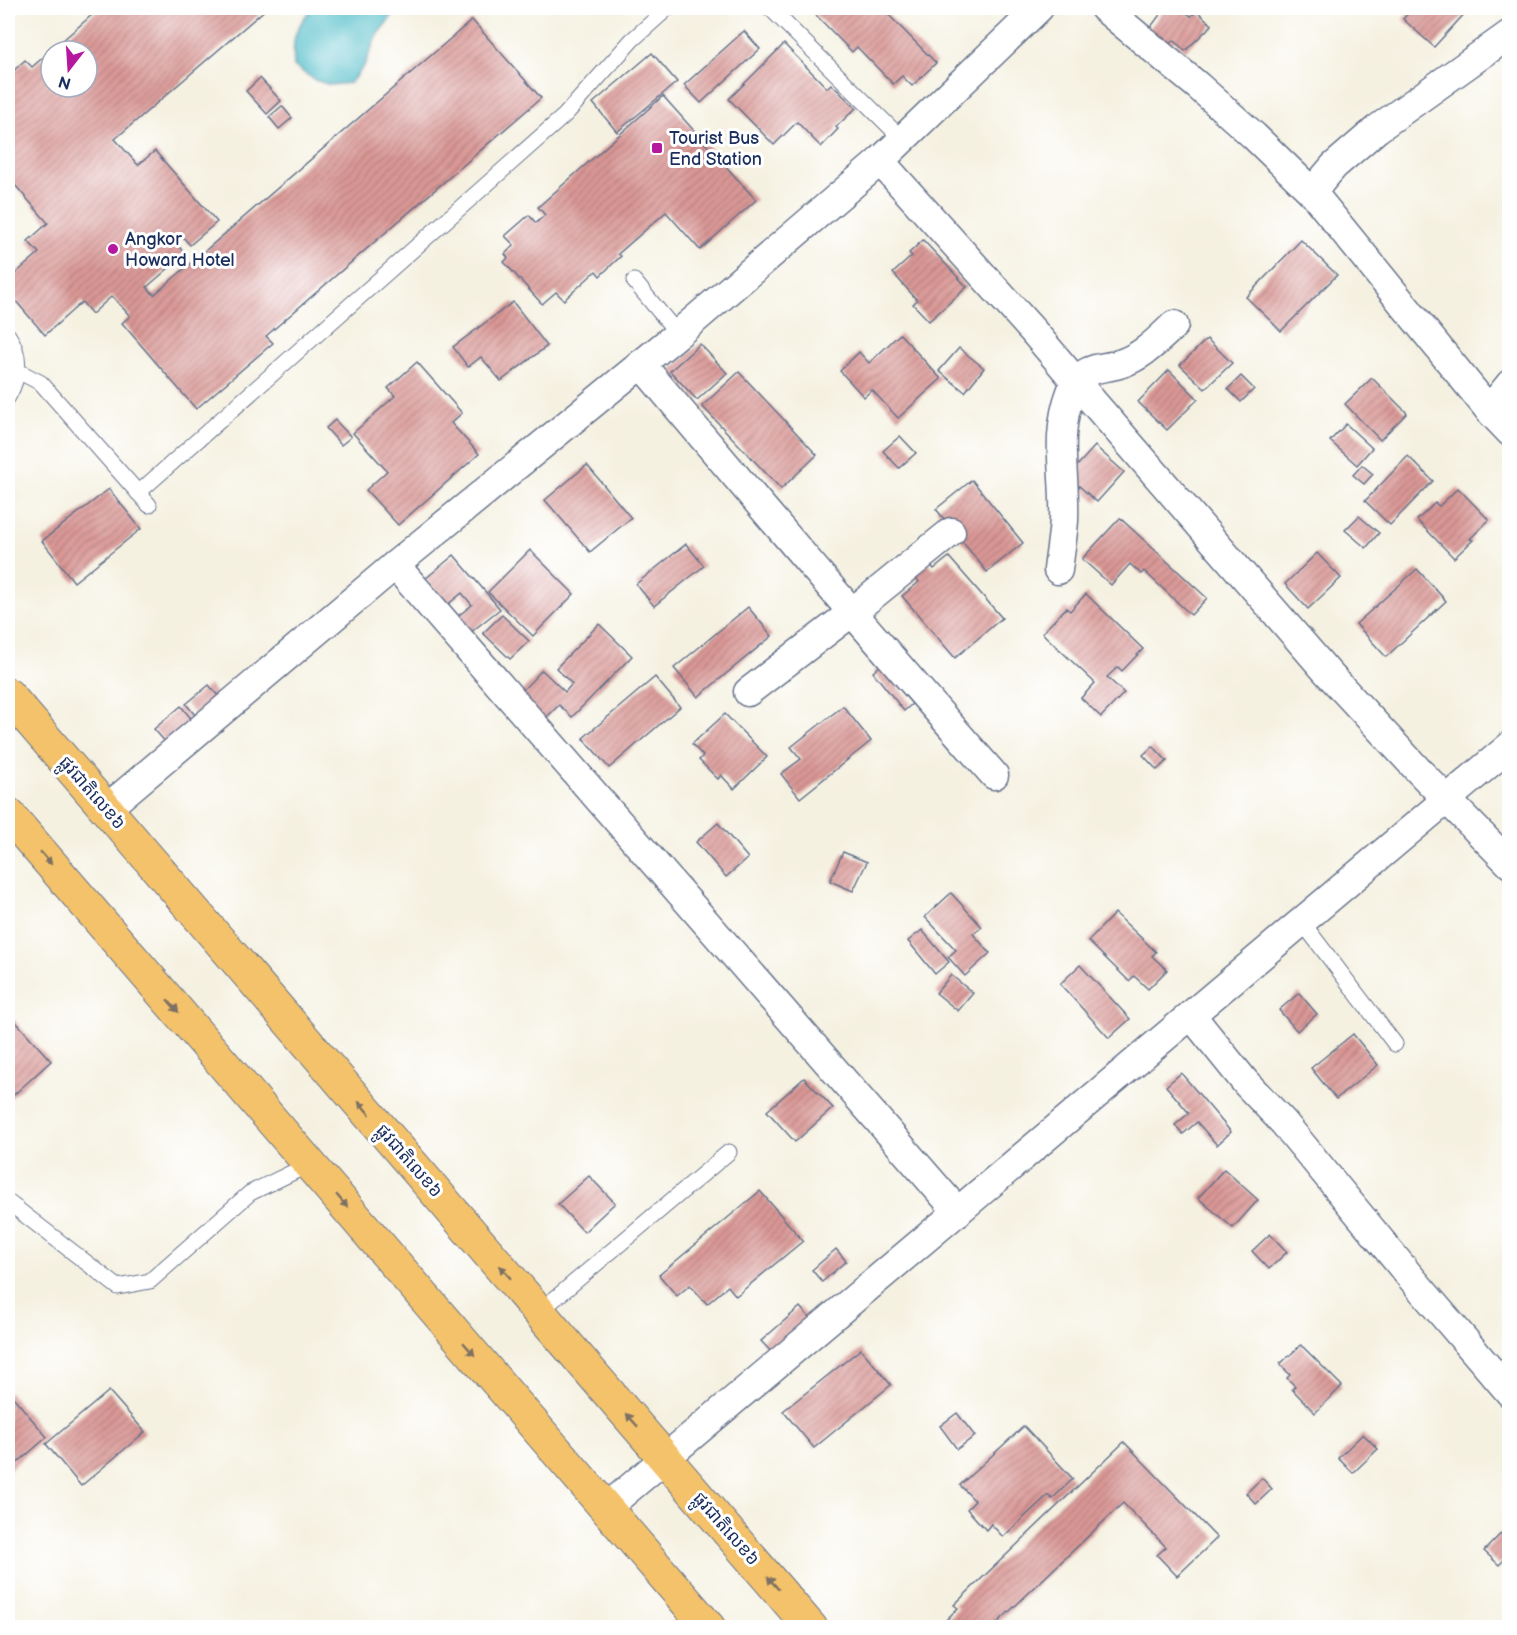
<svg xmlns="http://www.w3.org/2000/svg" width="1517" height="1635" font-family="'Balsamiq Sans','Noto Sans Khmer',sans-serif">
<defs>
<pattern id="building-hatch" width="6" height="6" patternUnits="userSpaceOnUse" patternTransform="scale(1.5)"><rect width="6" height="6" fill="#da9895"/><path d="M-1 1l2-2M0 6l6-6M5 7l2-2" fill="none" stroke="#b07c7d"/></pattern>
</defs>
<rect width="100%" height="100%" fill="#fff"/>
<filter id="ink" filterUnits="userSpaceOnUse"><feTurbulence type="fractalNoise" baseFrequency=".0167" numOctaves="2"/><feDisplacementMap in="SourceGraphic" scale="12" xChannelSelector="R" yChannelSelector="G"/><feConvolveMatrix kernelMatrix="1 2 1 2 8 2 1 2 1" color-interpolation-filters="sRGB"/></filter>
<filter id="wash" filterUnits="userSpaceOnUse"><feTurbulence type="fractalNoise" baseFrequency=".008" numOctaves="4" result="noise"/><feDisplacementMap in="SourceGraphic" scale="24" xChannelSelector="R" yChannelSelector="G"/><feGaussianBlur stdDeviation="1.35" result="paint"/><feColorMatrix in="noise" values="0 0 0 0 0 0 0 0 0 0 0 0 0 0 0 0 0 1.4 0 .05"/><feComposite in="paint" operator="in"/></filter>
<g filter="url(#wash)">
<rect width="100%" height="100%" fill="#f5f1e1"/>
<!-- water -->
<path fill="#51bec9" stroke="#367694" stroke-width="1.5" d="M312,8h104l-23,7 -16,20 -13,31 -14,17 -20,2 -15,-5 -21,-14c-2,-29 0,-36 18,-58z"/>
<g id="blocks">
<!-- building -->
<g fill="url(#building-hatch)" fill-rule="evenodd">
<path d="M100,8h167l-152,131 23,26 17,-14 62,71 -27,23 -9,-10 -7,6 11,13 -38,33 7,8 318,-275 69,78 -275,238 7,7 -77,66 -74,-86 8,-7 -18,-20 -20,18 -10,-12 -37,33 -37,-43v-12l31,-27 -11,-12 20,-18 -40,-46v-101l17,-16 7,7zM51,51h36v36h-36z"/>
<path d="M809,8h73l54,55 -24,23 -10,-10 -9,8 -36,-37 -5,5z"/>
<path d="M1165,8h14l12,8 6,-5 15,14 -27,26 -11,-11 -6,7 -21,-15z"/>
<path d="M1413,8h50l4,3 -33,36 -31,-28z"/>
<path d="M744,31l16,18 -59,54 -17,-18z"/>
<path d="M784,44l43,44 4,-4 25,24 -20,19 2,2 -17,18 -24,-25 -23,23 -45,-46z"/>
<path d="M652,53l25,29 -60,50 -24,-29z"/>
<path d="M260,78l21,23 -14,13 -21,-23z"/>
<path d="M663,96l93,104 -56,50 -34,-38 -48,42 3,2 -21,20 -4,-5 -32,29 -8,-8 -14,12 -38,-42 4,-4 -3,-4 9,-9 -9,-9 24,-21 7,8 9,-8 -7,-8z"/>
<path d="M282,106l10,12 -13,11 -10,-12z"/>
<path d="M923,240l44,47 -38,34 -16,-17 4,-4 -24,-27 19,-17 -3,-3z"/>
<path d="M1301,240l36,35 -56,56 -35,-34z"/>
<path d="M513,302l34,44 -46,35 -20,-24 -13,10 -15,-20z"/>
<path d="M900,334l41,45 -43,39 -26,-28 -8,7 -24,-26 19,-19 10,11z"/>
<path d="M1207,339l25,24 -27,26 -25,-24z"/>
<path d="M700,344l27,29 -30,27 -27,-29z"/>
<path d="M959,348l25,20 -19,24 -26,-21z"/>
<path d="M417,362l45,51 -11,10 28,31 -81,71 -32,-35 21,-19 -34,-38 42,-37 -7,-8z"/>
<path d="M1169,370l29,29 -31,31 -29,-28z"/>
<path d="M739,372l78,83 -36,34 -79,-83z"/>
<path d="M1241,376l13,13 -13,13 -13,-13z"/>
<path d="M1372,378l35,35 -27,27 -35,-36z"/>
<path d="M335,420l16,17 -10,8 -15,-17z"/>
<path d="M1346,424l26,24 -15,17 -27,-24z"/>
<path d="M900,436l16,17 -17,15 -16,-17z"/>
<path d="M1095,446l29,26 -27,30 -29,-26z"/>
<path d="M1408,456l25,25 -43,44 -25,-24z"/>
<path d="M587,465l44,53 -41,34 -45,-52z"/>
<path d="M1362,465l11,9 -9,10 -11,-9z"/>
<path d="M972,480l51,63 -36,29 -51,-63z"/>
<path d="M1458,488l31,32 -19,19 3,1 -19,18 -37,-38 18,-17 4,3z"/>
<path d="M109,489l32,40 -67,53 -32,-41z"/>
<path d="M1359,516l20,17 -13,15 -21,-18z"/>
<path d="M1120,518l87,80 -16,17 -47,-44 -3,3 -11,-10 -19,21 -29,-26z"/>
<path d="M686,544l18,22 -50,40 -18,-22z"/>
<path d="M530,550l44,44 -41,42 -45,-44z"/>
<path d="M1317,553l24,25 -33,31 -23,-25z"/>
<path d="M454,555l46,54 -29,23 -13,-16 14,-11 -10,-12 -15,12 -22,-26z"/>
<path d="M949,557l53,61 -47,40 -53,-62 17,-14 -7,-9 15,-12 7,8z"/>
<path d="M1417,569l29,32 -60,56 -30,-33z"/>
<path d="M1086,594l57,55 -21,22 -4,-4 -11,10 17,16 -23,24 -20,-19 14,-15 -53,-50 24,-25 4,3z"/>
<path d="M748,607l24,29 -74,61 -24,-29z"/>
<path d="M502,615l27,26 -19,18 -27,-26z"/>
<path d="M599,624l33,32 -60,61 -13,-12 -17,17 -26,-25 26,-27 23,22 7,-8 -16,-16z"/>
<path d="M881,665l31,39 -8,7 -31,-39z"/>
<path d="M655,677l25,30 -71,61 -26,-30z"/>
<path d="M209,685l9,11 -23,19 -9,-11z"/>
<path d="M181,706l12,15 -26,23 -13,-15z"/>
<path d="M843,706l28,35 -71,57 -19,-24 20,-15 -10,-12z"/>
<path d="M725,714l42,43 -33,32 -13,-14 -3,4 -19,-19 4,-4 -11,-12z"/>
<path d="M1153,746l14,15 -10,9 -14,-15z"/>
<path d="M718,823l30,35 -22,19 -30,-35z"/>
<path d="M843,852l24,10 -14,29 -23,-10z"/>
<path d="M951,893l31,34 -9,7 17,19 -25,23 -17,-19 8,-7 -31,-33z"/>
<path d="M1115,913l41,39 -4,4 15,14 -19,19 -14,-13 -5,5 -41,-40z"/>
<path d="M922,930l27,32 -14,12 -27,-33z"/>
<path d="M1080,965l50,54 -21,19 -49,-54z"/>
<path d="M951,975l22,18 -15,18 -22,-18z"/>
<path d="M1299,993l18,21 -20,17 -18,-21z"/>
<path d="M8,1013l43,48 -43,39z"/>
<path d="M1353,1034l25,31 -42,34 -25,-31z"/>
<path d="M1181,1073l50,59 -14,13 -20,-23 -14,12 -8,-9 14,-12 -23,-27z"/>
<path d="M804,1078l29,30 -38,34 -28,-31z"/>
<path d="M1224,1169l34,31 -25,28 -35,-30z"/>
<path d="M589,1176l26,27 -31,29 -26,-28z"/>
<path d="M760,1191l43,50 -67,55 -8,-10 -21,18 -17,-19 -13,11 -18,-21z"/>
<path d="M1270,1234l17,18 -18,17 -17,-18z"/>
<path d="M836,1249l10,12 -24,21 -10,-12z"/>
<path d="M800,1307l15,17 -38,34 -16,-17z"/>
<path d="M1301,1345l41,41 -27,27 -23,-24 3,-3 -8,-8 3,-3 -10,-11z"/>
<path d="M861,1349l30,36 -77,63 -31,-37z"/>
<path d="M8,1391l39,46 -39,34z"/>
<path d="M109,1391l36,41 -64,54 -35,-42z"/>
<path d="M957,1413l18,23 -18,13 -17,-23z"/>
<path d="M1024,1426l49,53 -21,20 -4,-4 -45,42 -12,-13 -5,6 -19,-21 8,-8 -15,-16z"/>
<path d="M1363,1434l15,15 -25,24 -15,-15z"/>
<path d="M1124,1442l93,96 -40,38 -20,-21 9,-8 -43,-44 -131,125h-54l20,-20 -4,-3z"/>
<path d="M1262,1478l10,11 -16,15 -10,-11z"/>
<path d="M1510,1524v30l-11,11 -15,-14z"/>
</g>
</g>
</g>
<g filter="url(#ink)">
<use href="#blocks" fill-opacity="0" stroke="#67738c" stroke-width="1.5"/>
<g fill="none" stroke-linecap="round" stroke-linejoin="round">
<!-- service casing -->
<g stroke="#67738c" stroke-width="17">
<g id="service">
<path d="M770,8l133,132"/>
<path d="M634,281l44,53"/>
<path d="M8,335c14,21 12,41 0,62"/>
<path d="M18,371l23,12 108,122"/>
<path d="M138,493l427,-378 67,-75 36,-32"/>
<path d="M1302,922l93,122"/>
<path d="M8,1202l110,85 32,-6 100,-88 60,-29"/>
<path d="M539,1312l190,-160"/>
</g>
</g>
<!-- minor casing -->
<g stroke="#67738c" stroke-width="31">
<g id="minor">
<path d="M1104,8l94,78 56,50 58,56 177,218 21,22"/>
<path d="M880,161l153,170 61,72 233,269 90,97 93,95"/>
<path d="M1312,192l22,-26 43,-37 133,-95"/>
<path d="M641,364c116,138 234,276 353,411"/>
<path d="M1489,410l21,-26"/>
<path d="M395,565l563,647"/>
<path d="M1058,570c2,-17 5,-34 6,-50 2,-45 -10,-83 7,-128 3,-7 5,-13 13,-18 10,-7 23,-6 35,-10 23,-7 38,-23 55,-39"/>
<path d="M748,692l103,-79 100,-81"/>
<path d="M106,809l289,-244 283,-231 202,-173 159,-153"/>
<path d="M1191,1015l55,68 38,40 124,151 102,119"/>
<path d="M606,1508l904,-762"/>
</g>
</g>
<!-- trunk casing -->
<g stroke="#67738c" stroke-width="35">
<g id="trunk">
<path d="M8,695l803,933"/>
<path d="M8,814l701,814"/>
</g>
</g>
<!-- service -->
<use href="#service" stroke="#fff" stroke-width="15"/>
<!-- minor -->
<use href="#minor" stroke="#fff" stroke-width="28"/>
<!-- trunk -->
<use href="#trunk" stroke="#f4c26a" stroke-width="33"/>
</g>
<!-- one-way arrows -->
<defs><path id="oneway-solid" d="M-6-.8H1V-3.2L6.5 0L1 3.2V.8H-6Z" transform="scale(1.5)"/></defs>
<g fill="#7d7163">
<use href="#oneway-solid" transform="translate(46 858) rotate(49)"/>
<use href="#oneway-solid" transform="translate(173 1006) rotate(49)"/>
<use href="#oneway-solid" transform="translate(364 1108) rotate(-131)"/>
<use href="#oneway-solid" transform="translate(342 1201) rotate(49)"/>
<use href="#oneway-solid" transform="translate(505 1272) rotate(-131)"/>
<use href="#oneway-solid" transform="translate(469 1349) rotate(49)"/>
<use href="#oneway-solid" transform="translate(632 1420) rotate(-131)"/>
<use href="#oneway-solid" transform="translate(773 1583) rotate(-131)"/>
</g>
</g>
<!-- markers -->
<g fill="#b5179e" stroke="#fff" stroke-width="2">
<rect x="651" y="142" width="12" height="12" rx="3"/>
<circle cx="113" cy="249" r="6"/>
</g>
<g text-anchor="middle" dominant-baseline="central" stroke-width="6" stroke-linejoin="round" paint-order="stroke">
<!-- poi labels -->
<g font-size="18" fill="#1b2f5e" stroke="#fff" text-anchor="start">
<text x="669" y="138">Tourist Bus<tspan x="669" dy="21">End Station</tspan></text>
<text x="125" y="239">Angkor<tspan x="125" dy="21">Howard Hotel</tspan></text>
</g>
<!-- street labels -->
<g font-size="18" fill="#1b2f5e" stroke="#fff">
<text transform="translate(92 793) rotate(49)">ផ្លូវជាតិលេខ៦</text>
<text transform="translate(409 1161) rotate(49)">ផ្លូវជាតិលេខ៦</text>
<text transform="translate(726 1529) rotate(49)">ផ្លូវជាតិលេខ៦</text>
</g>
</g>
<!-- margin -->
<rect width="1517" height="1635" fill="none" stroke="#fff" stroke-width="30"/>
<!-- north arrow -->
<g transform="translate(69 69) rotate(197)"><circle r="28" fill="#ffffff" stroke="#a4acbf" stroke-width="1.5"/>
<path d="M0-4.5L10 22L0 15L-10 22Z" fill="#b5179e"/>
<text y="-9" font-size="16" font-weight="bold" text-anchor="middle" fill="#1b2f5e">N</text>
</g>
</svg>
